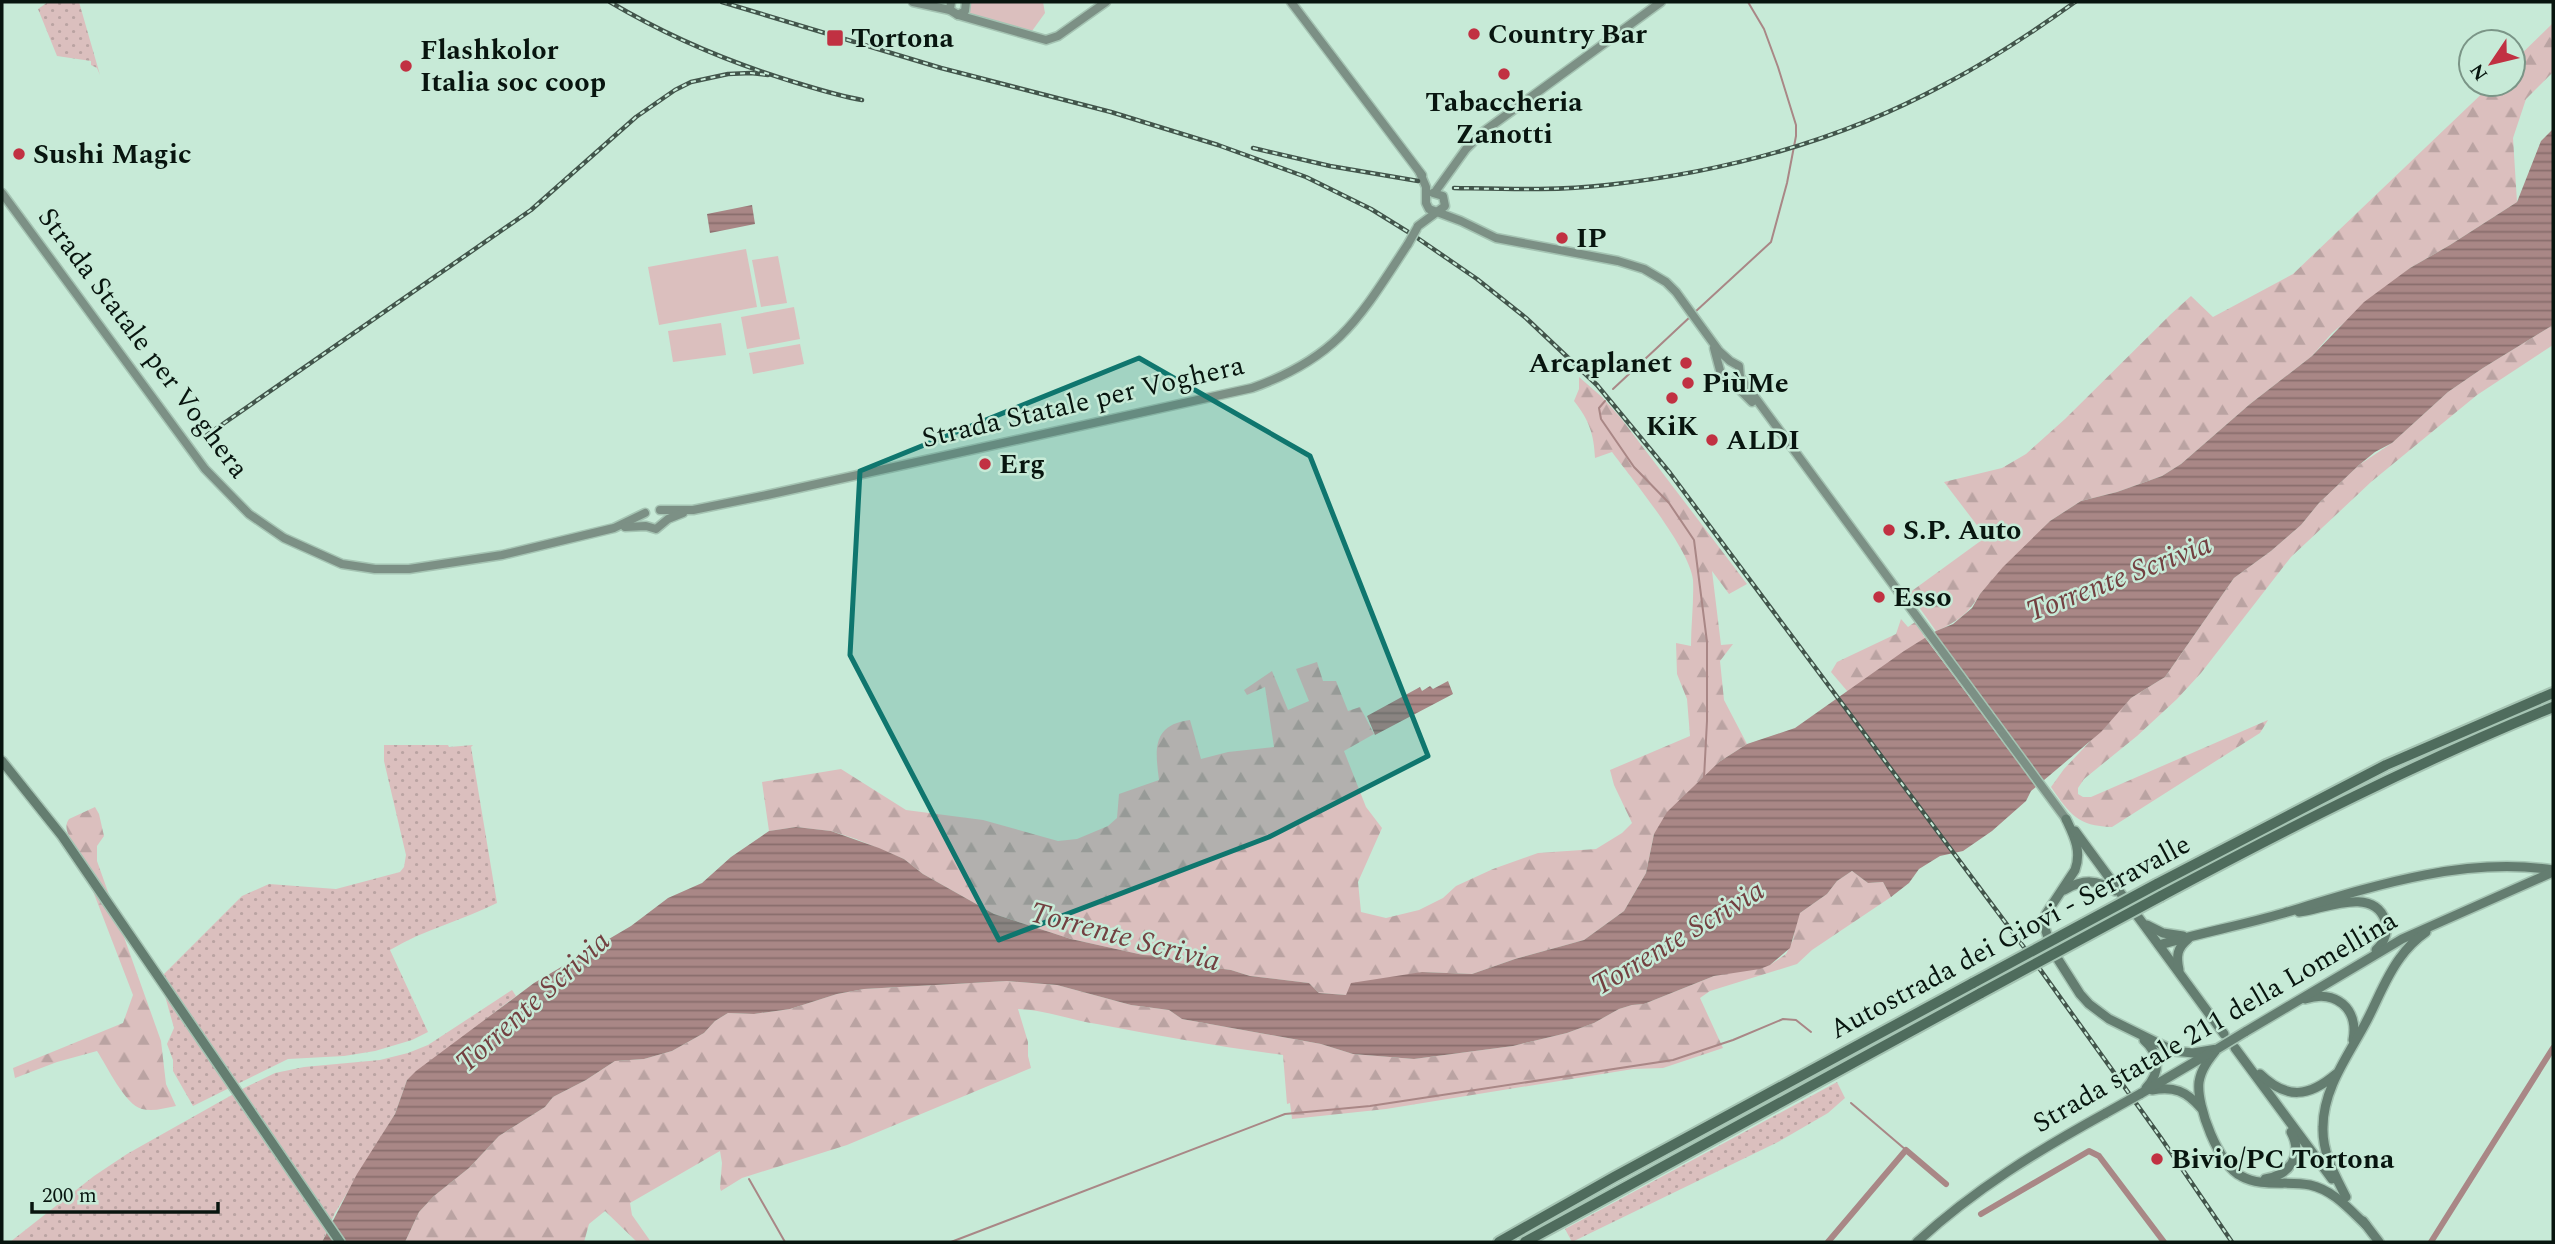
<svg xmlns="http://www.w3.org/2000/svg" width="2555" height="1244" font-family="Spectral,serif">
<defs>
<pattern id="grass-dots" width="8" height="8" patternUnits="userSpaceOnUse" patternTransform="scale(1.75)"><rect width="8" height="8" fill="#dbbfbe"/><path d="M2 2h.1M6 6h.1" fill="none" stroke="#baa3a2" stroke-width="1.8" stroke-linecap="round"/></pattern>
<pattern id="forest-firs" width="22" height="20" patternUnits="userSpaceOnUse" patternTransform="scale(1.75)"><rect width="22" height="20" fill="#dbbfbe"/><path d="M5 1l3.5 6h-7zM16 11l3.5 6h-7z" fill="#baa3a2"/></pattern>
<pattern id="water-rules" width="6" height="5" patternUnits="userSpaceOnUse" patternTransform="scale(1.75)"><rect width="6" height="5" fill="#a98786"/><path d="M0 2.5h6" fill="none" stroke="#886d6c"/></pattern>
</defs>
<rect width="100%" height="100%" fill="#c7ead7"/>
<!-- grass -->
<g fill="url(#grass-dots)">
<path d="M48,2h31l21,73 -3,-7 -6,-3v-4l-34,-5 -19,-47z"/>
<path d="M384,745h64l1,2 24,-2 -2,2 26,156c-36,18 -72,26 -107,47l38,82 -16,8 -37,11 -31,5 -56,3 -95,47 -20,-35v-11l-6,-16 7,-16 -14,-50 82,-82 27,-12 67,5 64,-17 4,-5 2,-12 -22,-94z"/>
<path d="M512,990l4,6 -109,84 -12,34 -60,99 -13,29h-312l84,-66 33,-22 119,-67 29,-14 29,-6 76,-7 28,-7 20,-8z"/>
<path d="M1837,1082l8,16 -17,15 -50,29 -206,100 -7,-13z"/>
</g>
<!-- forest -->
<g fill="url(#forest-firs)">
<path d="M2553,23v49l-27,27 -13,39 4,64 -67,43 -40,23 -78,65 -20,23 -62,48 -69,60 -19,12 -45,16 -36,9 -31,20 -70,73c-11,19 -24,29 -44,37l-27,-38 77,-56 -42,-55 58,-14 24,-14 39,-35 106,-105 20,-18 22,21 80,-43 199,-190h21v-22z"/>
<path d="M2553,325v20l-76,50 -106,87 -80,75 -90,116 -24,26 -40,37 -53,43 -6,9v6l5,3h8l177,-77 -8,13 -148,94c-35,-1 -42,-13 -61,-40l13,-18 67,-71 34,-21 69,-99 37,-27 30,-26 18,-22 40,-38 33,-22 56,-51 35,-24z"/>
<path d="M1579,377l23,20 18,20 127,167 -18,10 -17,-23 9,74 12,-1 -13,17 4,39 23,44 -28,18 -65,72 -8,39 -22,38 -40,29 -69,19 -43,15 -50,-2 -76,23 -27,-2 -10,-10 -59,-7 -19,-6 -53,-7 -12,-7 -23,-1 -72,-16 -77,-25 -71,-40 -19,-15 -48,-20 -25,-8 -35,-4 -27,4 -7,-49 79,-13 65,41 77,10 75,21 19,-2 31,-13 9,-8 2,-24 40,-14c-4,-31 -7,-55 31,-60l11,39 27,-7 46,-5 -9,-60 -18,8 -3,-5 28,-19 16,39 21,-9 -13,-32 21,-7 6,19h13l12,30 12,-4 14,27 -30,17 22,56 16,21 -24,54 3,30 25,6 33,-8 24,-12 13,-12 37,-17 45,-16 58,-4 26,-16 10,-10 -18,-38 -4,-15 80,-34 -3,-37 -10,-25 -1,-31 15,3c0,-22 3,-44 2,-66 -3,-31 -61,-101 -81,-128l-17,6c-1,-24 -6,-38 -21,-57l5,-12z"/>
<path d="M1901,619l7,8 7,-5 11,16 -78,54 -17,-20 6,-10 59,-28z"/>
<path d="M95,807l4,7 5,22 -7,10v15l64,180 5,43 10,22c-11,2 -23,6 -34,3 -17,-4 -35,-43 -45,-58l-40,11 -42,16 -2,-10 110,-45 10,-28 -57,-148c-5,-9 -14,-18 -7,-28z"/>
<path d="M1852,871l16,12 15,-1 8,15 -79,53 -15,14 -87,27 -10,7 23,50 -60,20 -30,1 -247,40 -94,10 -2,-16 -3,1 -4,-49c-62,-8 -124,-19 -186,-31 -26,-4 -52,-14 -79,-15l10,33v14l3,12 -184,77 -105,33 -21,13 -1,-3 2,-25 -2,-12 -90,52 2,12 19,27h-14l-32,-31 -16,13 -5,18h-179l14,-30 15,-16 35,-28 30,-32 46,-29 8,-10 33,-17 29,-19 29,-2 28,-8 32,-18 11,-12 13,-8 26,1 36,-5 47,-15 27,-5 143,-8 50,4 74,20 38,5 13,9 139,25 32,10 61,5 99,-13 54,-13 27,-10 25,-14 13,-4 12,-1 70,-28 56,-11 16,-11 7,-14 4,-22 3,-5 27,-19 10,-13z"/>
</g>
<!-- park -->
<g fill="#dbbfbe">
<path d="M970,2h73l2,11 -13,18 -62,-17z"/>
<path d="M746,249l11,58 -98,18 -11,-58z"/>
<path d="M778,256l9,47 -26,4 -9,-47z"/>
<path d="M794,307l6,32 -53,10 -6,-32z"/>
<path d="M721,323l5,32 -53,7 -5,-31z"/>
<path d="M800,344l4,20 -51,10 -4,-21z"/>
</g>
<!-- water -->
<g fill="url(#water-rules)">
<path d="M2553,129v196l-70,43 -35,24 -56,51 -17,9 -16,13 -40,38 -18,22 -30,26 -37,27 -69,99 -34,21 -30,34 -70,59 -5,10 -34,30 -29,20 -23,5 -21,13 -10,14 -18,14 -8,-15 -15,1 -16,-12 -15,10 -10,13 -27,19 -10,35 -20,17 -10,4 -46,7 -70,28 -12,1 -13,4 -25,14 -27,10 -54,13 -99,13 -61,-5 -32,-10 -139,-25 -13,-9 -38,-5 -74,-20 -50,-4 -143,8 -27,5 -47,15 -36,5 -26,-1 -13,8 -11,12 -32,18 -28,8 -29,2 -29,19 -33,17 -8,10 -46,29 -30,32 -35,28 -15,16 -14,30h-83l35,-68 38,-60 12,-34 9,-9 118,-88 97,-57 37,-28 34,-15 29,-26 38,-26 27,-4 35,4 48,17 25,11 19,15 71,40 77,25 72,16 23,1 12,7 53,7 19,6 59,7 10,10 27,2 5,-12 71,-11 50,2 43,-15 69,-19 40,-29 22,-38 8,-39 13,-22 52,-50 28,-18 48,-16 109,-77 32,-20 17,-7 19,-16 8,-14 23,-27 47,-46 31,-20 36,-9 45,-16 19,-12 69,-60 62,-48 52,-54 46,-34 40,-23 67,-43 24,-61z"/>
<path d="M752,205l3,19 -45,9 -3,-19z"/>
<path d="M1448,681l5,13 -78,41 -8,-19 53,-29 2,4 8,-5 3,3z"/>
</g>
<!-- pier -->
<path fill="#c7ead7" d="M1931,631l114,153 -7,5 -115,-154z"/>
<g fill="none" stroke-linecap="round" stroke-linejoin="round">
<!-- stream -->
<g stroke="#a98786" stroke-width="2">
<path d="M1695,312l76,-70 16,-59 9,-47v-11l-18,-58 -14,-38 -16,-27"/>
<path d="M1613,389l78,-73"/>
<path d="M1605,401l-6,7 2,11 33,48 35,36 25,37 13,102v79l-3,57"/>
<path d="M1851,1103l55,47"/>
<path d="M749,1179l36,63"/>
<path d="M951,1242l334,-128 85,-8 303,-46 60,-20 50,-21 13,1 15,12"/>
</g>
<!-- canal -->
<g stroke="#a98786" stroke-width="6">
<path d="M1981,1214l108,-63 10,5 65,86"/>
<path d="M1828,1242l78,-92 40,34"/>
<path d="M2431,1242l122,-194"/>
</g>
<!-- secondary casing -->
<g stroke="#a5c4b3" stroke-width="11">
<g id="secondary">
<path d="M913,2l37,8"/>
<path d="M951,2l-1,8 8,5 7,-4 1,-9"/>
<path d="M1291,2l131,173"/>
<path d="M958,15l88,25 12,-4 48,-34"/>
<path d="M1420,173l6,14v16l3,6 32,12 35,17 122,23 26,8 22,13 10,10 43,59 11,10 9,5 1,11 -9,6"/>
<path d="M1435,192l31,-43 17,-17 178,-130"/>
<path d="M2,193l203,276 44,45 35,24 58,26 33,5h34l93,-14 112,-27 31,-15"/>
<path d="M1418,226l27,-20 -2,-10 -10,-3"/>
<path d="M1714,348l8,30 17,11 13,13"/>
<path d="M1740,377l326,442"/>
<path d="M660,510h33l74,-15 485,-107c87,-31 108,-71 156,-144"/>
<path d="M625,527l21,-1 10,3 12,-10 15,-6"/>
</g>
</g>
<!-- primary casing -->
<g stroke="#a5c4b3" stroke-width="12">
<g id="primary">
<path d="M2,761l60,75 278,406"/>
<path d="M2066,819c8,17 16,32 9,51l-29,44 -2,11 8,25 28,44 9,10 20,15 65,32 19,2 24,-4"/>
<path d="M2075,831l149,203"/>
<path d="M2064,890c19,-11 33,-11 51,1"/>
<path d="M2299,912c25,-3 74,-26 86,8 4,12 0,21 -9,30"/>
<path d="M2147,925l16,8 20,3"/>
<path d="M2159,945c41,-12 84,-20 125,-32 86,-26 179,-57 269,-43"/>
<path d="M2179,970c-3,-14 -2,-22 9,-31"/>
<path d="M2305,999c30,-10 54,9 48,41"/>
<path d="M2245,1032l157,-93 151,-67"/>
<path d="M2144,1040c16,14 17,32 2,48"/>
<path d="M2235,1048l97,131"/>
<path d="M2217,1049c-8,10 -16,20 -18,33 -3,24 20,83 42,94 21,12 47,4 69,9 23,5 39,24 56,40"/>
<path d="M2260,1074c27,26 49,23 76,0"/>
<path d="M2152,1090c22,-4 34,1 49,18"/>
<path d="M2140,1094l68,-40"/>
<path d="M2265,1179c24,-4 39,-23 26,-47"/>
<path d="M2346,1197c-11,-22 -24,-44 -23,-70 0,-38 25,-71 42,-103 12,-22 20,-46 35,-66 7,-10 16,-19 26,-26"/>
<path d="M2363,1221l16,21"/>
<path d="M1917,1242c58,-53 120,-91 189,-129"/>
</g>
</g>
<!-- highway casing -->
<g stroke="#a5c4b3" stroke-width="14">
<g id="highway">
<path d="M2157,884l229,-119 167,-72"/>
<path d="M2161,896c129,-69 257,-134 392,-189"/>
<path d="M1499,1242l115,-65 359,-194"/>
<path d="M1525,1242l456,-249"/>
</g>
</g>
<!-- secondary -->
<use href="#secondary" stroke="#7c9085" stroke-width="8"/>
<!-- primary -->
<use href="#primary" stroke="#647d70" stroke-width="9"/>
<!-- highway -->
<use href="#highway" stroke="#4f6c5d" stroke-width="10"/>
<!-- rail casing -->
<g stroke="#42554b" stroke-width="4.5">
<g id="rail">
<path d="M610,2c59,35 118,60 184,80 23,7 45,14 68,18"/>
<path d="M722,2l219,66 170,44 107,33 88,32 65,32 42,26 64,44 49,39 71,67 73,88 359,481 132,184 71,104"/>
<path d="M1253,148l77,18 88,15"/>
<path d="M1454,188c51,1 103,3 153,-3 117,-13 235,-45 338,-101 46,-24 88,-52 130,-82"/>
<path d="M207,435l324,-225 105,-93 39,-27 16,-8 37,-8 23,-1 17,2"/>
</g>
</g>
<!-- rail -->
<use href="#rail" stroke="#c7ead7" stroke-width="2" stroke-dasharray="5" stroke-linecap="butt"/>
<!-- secondary-bridge casing -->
<g stroke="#a5c4b3" stroke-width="11" stroke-linecap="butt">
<path id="secondary-bridge" d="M1408,244l9,-16"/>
</g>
<!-- primary-bridge casing -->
<g stroke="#a5c4b3" stroke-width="12" stroke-linecap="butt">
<g id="primary-bridge">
<path d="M2217,1049l28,-17"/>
<path d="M2106,1113l34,-19"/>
</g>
</g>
<!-- highway-bridge casing -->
<g stroke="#a5c4b3" stroke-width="14" stroke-linecap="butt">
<g id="highway-bridge">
<path d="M1973,983l184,-99"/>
<path d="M1981,993l180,-97"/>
</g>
</g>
<!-- secondary-bridge -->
<use href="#secondary-bridge" stroke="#7c9085" stroke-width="8"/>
<!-- primary-bridge -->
<use href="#primary-bridge" stroke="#647d70" stroke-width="9"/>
<!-- highway-bridge -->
<use href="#highway-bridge" stroke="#4f6c5d" stroke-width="10"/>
</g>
<!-- marked area -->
<path fill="#0f766e" fill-opacity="0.2" stroke="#0f766e" stroke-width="5" stroke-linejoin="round" d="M1139,358l171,98 118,300 -159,81 -270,103 -149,-285 10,-184z"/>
<!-- markers -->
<g fill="#c13142" stroke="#c7ead7" stroke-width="2.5">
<circle cx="1474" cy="34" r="7"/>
<rect x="826" y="29" width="18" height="18" rx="3.5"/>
<circle cx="406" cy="66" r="7"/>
<circle cx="1504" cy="74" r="7"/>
<circle cx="19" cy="154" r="7"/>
<circle cx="1562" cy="238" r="7"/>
<circle cx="1686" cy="363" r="7"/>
<circle cx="1688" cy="383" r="7"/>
<circle cx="1672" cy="398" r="7"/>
<circle cx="1712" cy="440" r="7"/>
<circle cx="985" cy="464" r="7"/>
<circle cx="1889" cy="530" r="7"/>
<circle cx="1879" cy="597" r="7"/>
<circle cx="2157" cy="1159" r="7"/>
</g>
<g text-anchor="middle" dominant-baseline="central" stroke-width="5" stroke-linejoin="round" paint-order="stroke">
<!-- poi labels -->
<g font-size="28" font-weight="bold" fill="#08150f" stroke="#c7ead7" text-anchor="start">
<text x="1488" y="34">Country Bar</text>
<text x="851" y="38">Tortona</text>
<text x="420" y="50">Flashkolor<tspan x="420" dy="32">Italia soc coop</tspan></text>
<text x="1504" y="102" text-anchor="middle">Tabaccheria<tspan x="1504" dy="32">Zanotti</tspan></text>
<text x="33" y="154">Sushi Magic</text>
<text x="1576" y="238">IP</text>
<text x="1672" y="363" text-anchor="end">Arcaplanet</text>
<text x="1702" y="383">PiùMe</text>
<text x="1672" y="426" text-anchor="middle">KiK</text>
<text x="1726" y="440">ALDI</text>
<text x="999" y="464">Erg</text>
<text x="1903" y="530">S.P. Auto</text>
<text x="1893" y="597">Esso</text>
<text x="2171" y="1159">Bivio/PC Tortona</text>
</g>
<!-- street labels -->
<g font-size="28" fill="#08150f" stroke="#c7ead7">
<text transform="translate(143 343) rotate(53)">Strada Statale per Voghera</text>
<text transform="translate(1083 402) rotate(-13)">Strada Statale per Voghera</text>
<text transform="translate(2010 937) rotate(-28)">Autostrada dei Giovi - Serravalle</text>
<text transform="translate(2215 1022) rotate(-30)">Strada statale 211 della Lomellina</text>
</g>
<!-- water labels -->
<g font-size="30" font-style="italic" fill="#734041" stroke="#c7ead7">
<text transform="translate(2119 578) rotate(-21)">Torrente Scrivia</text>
<text transform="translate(1125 937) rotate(15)">Torrente Scrivia</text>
<text transform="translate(1678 938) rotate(-31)">Torrente Scrivia</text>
<text transform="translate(533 1002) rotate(-42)">Torrente Scrivia</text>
</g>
</g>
<!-- border -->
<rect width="2555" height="1244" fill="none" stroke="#08150f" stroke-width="7"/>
<!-- north arrow -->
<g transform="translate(2492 63) rotate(235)"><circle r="33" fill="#c7ead7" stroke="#7b9587" stroke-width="2"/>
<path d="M0-5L12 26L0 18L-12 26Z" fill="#c13142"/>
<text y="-10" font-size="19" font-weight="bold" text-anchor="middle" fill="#08150f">N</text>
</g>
<!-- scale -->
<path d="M32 1202v10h186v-10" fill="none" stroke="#08150f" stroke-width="3.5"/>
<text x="42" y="1202" font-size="21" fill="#08150f" stroke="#c7ead7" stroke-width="5" paint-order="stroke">200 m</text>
</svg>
